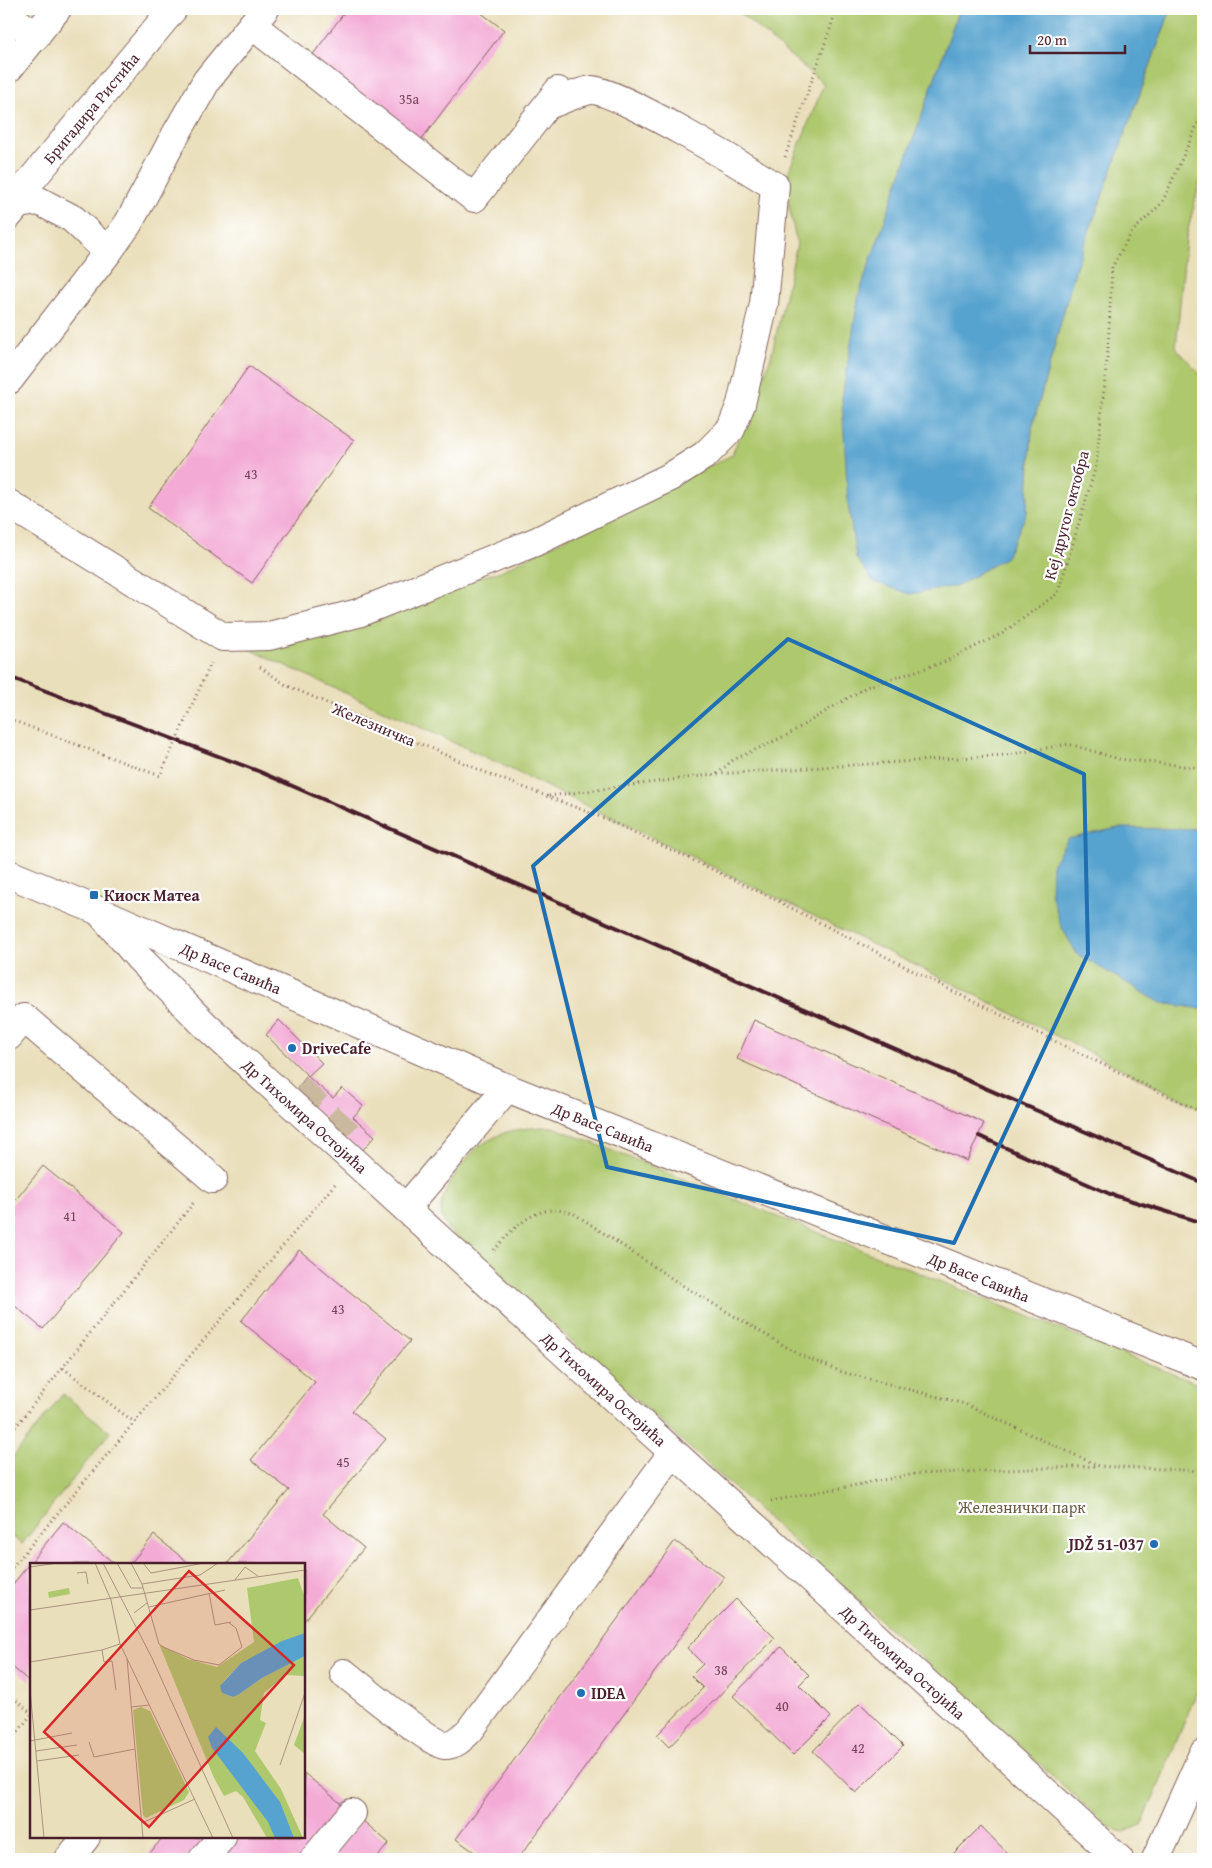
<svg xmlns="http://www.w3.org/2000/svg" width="1212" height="1868" font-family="'Gentium Book Plus',serif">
<rect width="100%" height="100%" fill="#fff"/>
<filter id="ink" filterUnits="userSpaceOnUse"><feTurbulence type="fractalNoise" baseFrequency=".02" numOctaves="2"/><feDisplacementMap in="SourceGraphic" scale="10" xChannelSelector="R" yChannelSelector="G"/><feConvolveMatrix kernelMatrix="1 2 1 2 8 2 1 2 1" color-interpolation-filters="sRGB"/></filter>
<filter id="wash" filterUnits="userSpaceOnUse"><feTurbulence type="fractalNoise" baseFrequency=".0096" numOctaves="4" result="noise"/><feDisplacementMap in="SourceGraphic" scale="20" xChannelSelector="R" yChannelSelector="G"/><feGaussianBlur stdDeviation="1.12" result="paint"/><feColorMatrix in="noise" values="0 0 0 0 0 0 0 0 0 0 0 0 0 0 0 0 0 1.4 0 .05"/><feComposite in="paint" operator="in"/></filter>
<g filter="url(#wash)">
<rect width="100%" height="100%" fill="#eadfbb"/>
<!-- green -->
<g fill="#aec86e" stroke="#7c744c">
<path d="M735,9h224l-100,285 168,219 5,-85 44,-161 95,-258h32v160l-17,69 -10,110 27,29v733l-249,-126 -460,-223 -271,-124 135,-24 143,-42 231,-116 39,-98 26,-113 -13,-61 40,-99z"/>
<path d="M553,1127l650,259v291l-61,148 -19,7 -13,-4 -662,-599c-3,-6 -7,-11 -7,-18 -1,-19 22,-50 36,-63 6,-5 19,-12 27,-15 16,-5 32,-6 49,-6z"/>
<path d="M63,1394l47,38 -88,112 -13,-10v-72z"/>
</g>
<!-- water -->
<g fill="#56a3cf" stroke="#50617d">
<path d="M959,9h212l-95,258 -44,161 -5,85 -21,44 -49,29 -47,8 -36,-12 -18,-24 -8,-55 -6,-105 17,-104z"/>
<path d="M1118,828l85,1v180l-42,-6 -84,-49 -16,-28 -10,-32 1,-29 16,-26z"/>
</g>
<g id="blocks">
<!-- building -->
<g fill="#f3aad5">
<path d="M347,9h129l28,21 -83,110 -110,-83z"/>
<path d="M249,366l105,74 -102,143 -104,-75z"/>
<path d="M279,1020l43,43 -14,13 -42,-41z"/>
<path d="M754,1020l230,103 -17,38 -230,-102z"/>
<path d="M307,1076l26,22 9,-10 21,18 -10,11 22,19 -15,17 -67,-60z"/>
<path d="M43,1166l81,66 -81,97 -34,-28v-93z"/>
<path d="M299,1250l111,91 -58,70 34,28 -63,75 41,34 -60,73v-57h-77l62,-74 -38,-30 64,-78 -74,-61z"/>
<path d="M63,1522l52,42h-84v119l-22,-19v-75z"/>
<path d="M154,1535l36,29h-60z"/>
<path d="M675,1541l49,36 -206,282h-34l-28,-20z"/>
<path d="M736,1599l39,39 -106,109 -12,-12 46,-47 -12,-12 12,-12 -16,-16z"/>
<path d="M781,1647l28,28 -10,10 32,32 -38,38 -60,-59z"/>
<path d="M860,1703l43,43 -47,47 -43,-42z"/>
<path d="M304,1773l40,33 -44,53h-83l19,-22h68z"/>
<path d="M362,1820l27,23 -13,16h-47z"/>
<path d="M981,1826l30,31 2,2h-65z"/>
<path d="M163,1837h46l-19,22h-45z"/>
</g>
</g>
</g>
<g filter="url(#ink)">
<use href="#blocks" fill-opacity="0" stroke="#82625d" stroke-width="1"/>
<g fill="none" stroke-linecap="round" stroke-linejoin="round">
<!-- minor-tunnel -->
<path stroke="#cab99e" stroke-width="28" stroke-dasharray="28 14" stroke-linecap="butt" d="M297,1088l62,56"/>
<!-- minor casing -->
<g stroke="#82625d" stroke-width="30">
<g id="minor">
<path d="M9,16l27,20"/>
<path d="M252,25l222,173 84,-107"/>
<path d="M9,68l48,-59"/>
<path d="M9,215l9,-11 21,-3 34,18 35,33"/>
<path d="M9,380l99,-128 20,-28 17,-31 26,-50 36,-63 58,-71"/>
<path d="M9,504l214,133 46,-1 89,-23 177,-71 135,-65 35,-22 26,-26 10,-25 23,-100 11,-118c-26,-16 -161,-98 -184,-96 -13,2 -31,11 -43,15"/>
<path d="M9,874l90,37 408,177 696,278"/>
<path d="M99,911l40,47 67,68 913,833"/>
<path d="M9,1036l15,-18 189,161"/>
<path d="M406,1208l101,-120"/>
<path d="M344,1673c15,12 87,71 100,72 12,0 18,-7 26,-15l203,-278"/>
<path d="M69,1859l17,-22"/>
<path d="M203,1859l19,-22"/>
<path d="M314,1859l38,-46"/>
<path d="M1156,1859l47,-105"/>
</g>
</g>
<!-- major casing -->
<g stroke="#82625d" stroke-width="30">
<path id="major" d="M9,207l164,-198"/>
</g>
<!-- path -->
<g stroke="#82625d" stroke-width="3" stroke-dasharray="1 4" stroke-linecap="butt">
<path d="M107,9h1"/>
<path d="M785,157l52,-148"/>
<path d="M260,667l26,18 203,89 117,45 160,76 198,102 239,116"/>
<path d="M9,719l151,57 51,-113"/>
<path d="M717,774l16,-14 54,-25 79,-48 78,-25 59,-29 55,-40 38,-127 12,-116 4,-83 20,-35 30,-29 41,-91"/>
<path d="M549,796l168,-22 289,-19 63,-11 50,15 84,9"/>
<path d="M494,1250c15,-17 35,-40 60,-40 6,0 13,2 19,3l112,74 115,68 42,17 123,32 134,62 104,5"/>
<path d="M63,1368l71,54"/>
<path d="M9,1435l186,-234"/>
<path d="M771,1501l144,-27 182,-8"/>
<path d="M9,1571l326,-387"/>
<path d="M9,1694l22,19"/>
<path d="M9,1743l22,-28"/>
</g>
<!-- minor -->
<use href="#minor" stroke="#fff" stroke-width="28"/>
<!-- major -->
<use href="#major" stroke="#fff" stroke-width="28"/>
<!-- rail -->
<g stroke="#4a1f2b" stroke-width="4">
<path d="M9,677l249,94 945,412"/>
<path d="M979,1136l131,58 93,29"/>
</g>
</g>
</g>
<!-- marked area -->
<path fill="none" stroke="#1f6fb2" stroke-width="4" stroke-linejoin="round" d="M788,639l296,135 4,180 -134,289 -347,-76 -74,-301z"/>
<!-- markers -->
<g fill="#1f6fb2" stroke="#fff" stroke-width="2">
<rect x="89" y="890" width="10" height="10" rx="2.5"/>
<circle cx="292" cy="1048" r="5"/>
<circle cx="1154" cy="1544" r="5"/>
<circle cx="581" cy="1693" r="5"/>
</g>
<g text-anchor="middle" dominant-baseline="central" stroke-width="4.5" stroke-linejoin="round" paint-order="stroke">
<!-- number labels -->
<g font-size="14" fill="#744256">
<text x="409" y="99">35a</text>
<text x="251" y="474">43</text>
<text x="70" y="1216">41</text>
<text x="338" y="1309">43</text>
<text x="343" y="1462">45</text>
<text x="721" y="1670">38</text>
<text x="782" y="1706">40</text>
<text x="858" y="1748">42</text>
</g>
<!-- street labels -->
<g font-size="16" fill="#4a1f2b" stroke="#fff">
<text transform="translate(91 108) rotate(-50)">Бригадира Ристића</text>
<text transform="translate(1066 515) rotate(-75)">Кеј другог октобра</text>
<text transform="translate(374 724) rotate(23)">Железничка</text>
<text transform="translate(231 968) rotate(23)">Др Васе Савића</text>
<text transform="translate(305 1116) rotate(42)">Др Тихомира Остојића</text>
<text transform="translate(603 1127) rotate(22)">Др Васе Савића</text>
<text transform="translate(979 1277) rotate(22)">Др Васе Савића</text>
<text transform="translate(604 1389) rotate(42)">Др Тихомира Остојића</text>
<text transform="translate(903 1662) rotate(42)">Др Тихомира Остојића</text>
</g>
<!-- poi labels -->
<g font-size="16" font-weight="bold" fill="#4a1f2b" stroke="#fff" text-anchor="start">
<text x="104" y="895">Киоск Матеа</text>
<text x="302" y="1048">DriveCafe</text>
<text x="1144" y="1544" text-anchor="end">JDŽ 51-037</text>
<text x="591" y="1693">IDEA</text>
</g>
<!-- park labels -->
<g font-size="16" fill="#6d5a42" stroke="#fff">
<text x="1022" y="1507">Железнички парк</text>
</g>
</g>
<!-- overview -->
<g transform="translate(30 1563)">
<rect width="275" height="275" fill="#eadfbb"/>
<path d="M268,15l7,20v35l-64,30 -17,18 -2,12 11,4 5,-2 24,-17 43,-22v20l-19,-1 -22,18 -4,27 6,3 -11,28 26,38 22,49h-36l-24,-41 -7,-6 -12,5 -10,-18 -55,-134 29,15 29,8 37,-25 -7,-54zM39,25l1,6 -21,4 -1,-6zM111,144l9,4 39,81 -5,8 -38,18 -3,-3 -10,-105zM275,152v39l-11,-9z" fill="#aec86e"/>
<path d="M275,70v23l-43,22 -24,17 -5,2 -11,-4 -2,-7 21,-23 41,-22zM186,164l27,26 37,49 14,36h-19l-7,-16 -56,-74 -4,-11z" fill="#56a3cf"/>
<path fill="none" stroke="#aa9281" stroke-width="1" d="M65,0l16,37 9,44 93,194M73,0l49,95 81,180M87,0l14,25h12M101,0l11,21 17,60 4,3 31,13 25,5 23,-18 -6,-19 -7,-5M113,0l8,10 53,-10M0,4l28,-4M47,10l9,-1 2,12M205,17l10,-13 13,9M112,21l58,-9 18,-12M179,30l6,32 16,-3M119,44l76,-17M0,47l275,-40M104,50l13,-10M72,87l2,12 8,-1 4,29M97,96l16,179M0,99l72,-12 18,-6M0,127l14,148M101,144l18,-2M0,178l42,-8M59,179l5,15 41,-8M6,188l41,-6M7,198l42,-6M250,202l25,-72M112,260l53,-24"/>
<path fill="#d62828" fill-opacity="0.15" stroke="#d62828" stroke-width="2.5" d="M159,8l105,94 -145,162 -105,-95z"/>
<rect width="275" height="275" fill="none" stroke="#4a1f2b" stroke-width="2.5"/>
</g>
<!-- margin -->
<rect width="1212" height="1868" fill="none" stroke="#fff" stroke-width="30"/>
<!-- scale -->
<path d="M1030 45v8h95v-8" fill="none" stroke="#4a1f2b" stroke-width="2.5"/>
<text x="1037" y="45" font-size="15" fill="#4a1f2b" stroke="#ffffff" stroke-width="4" paint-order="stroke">20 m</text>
</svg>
